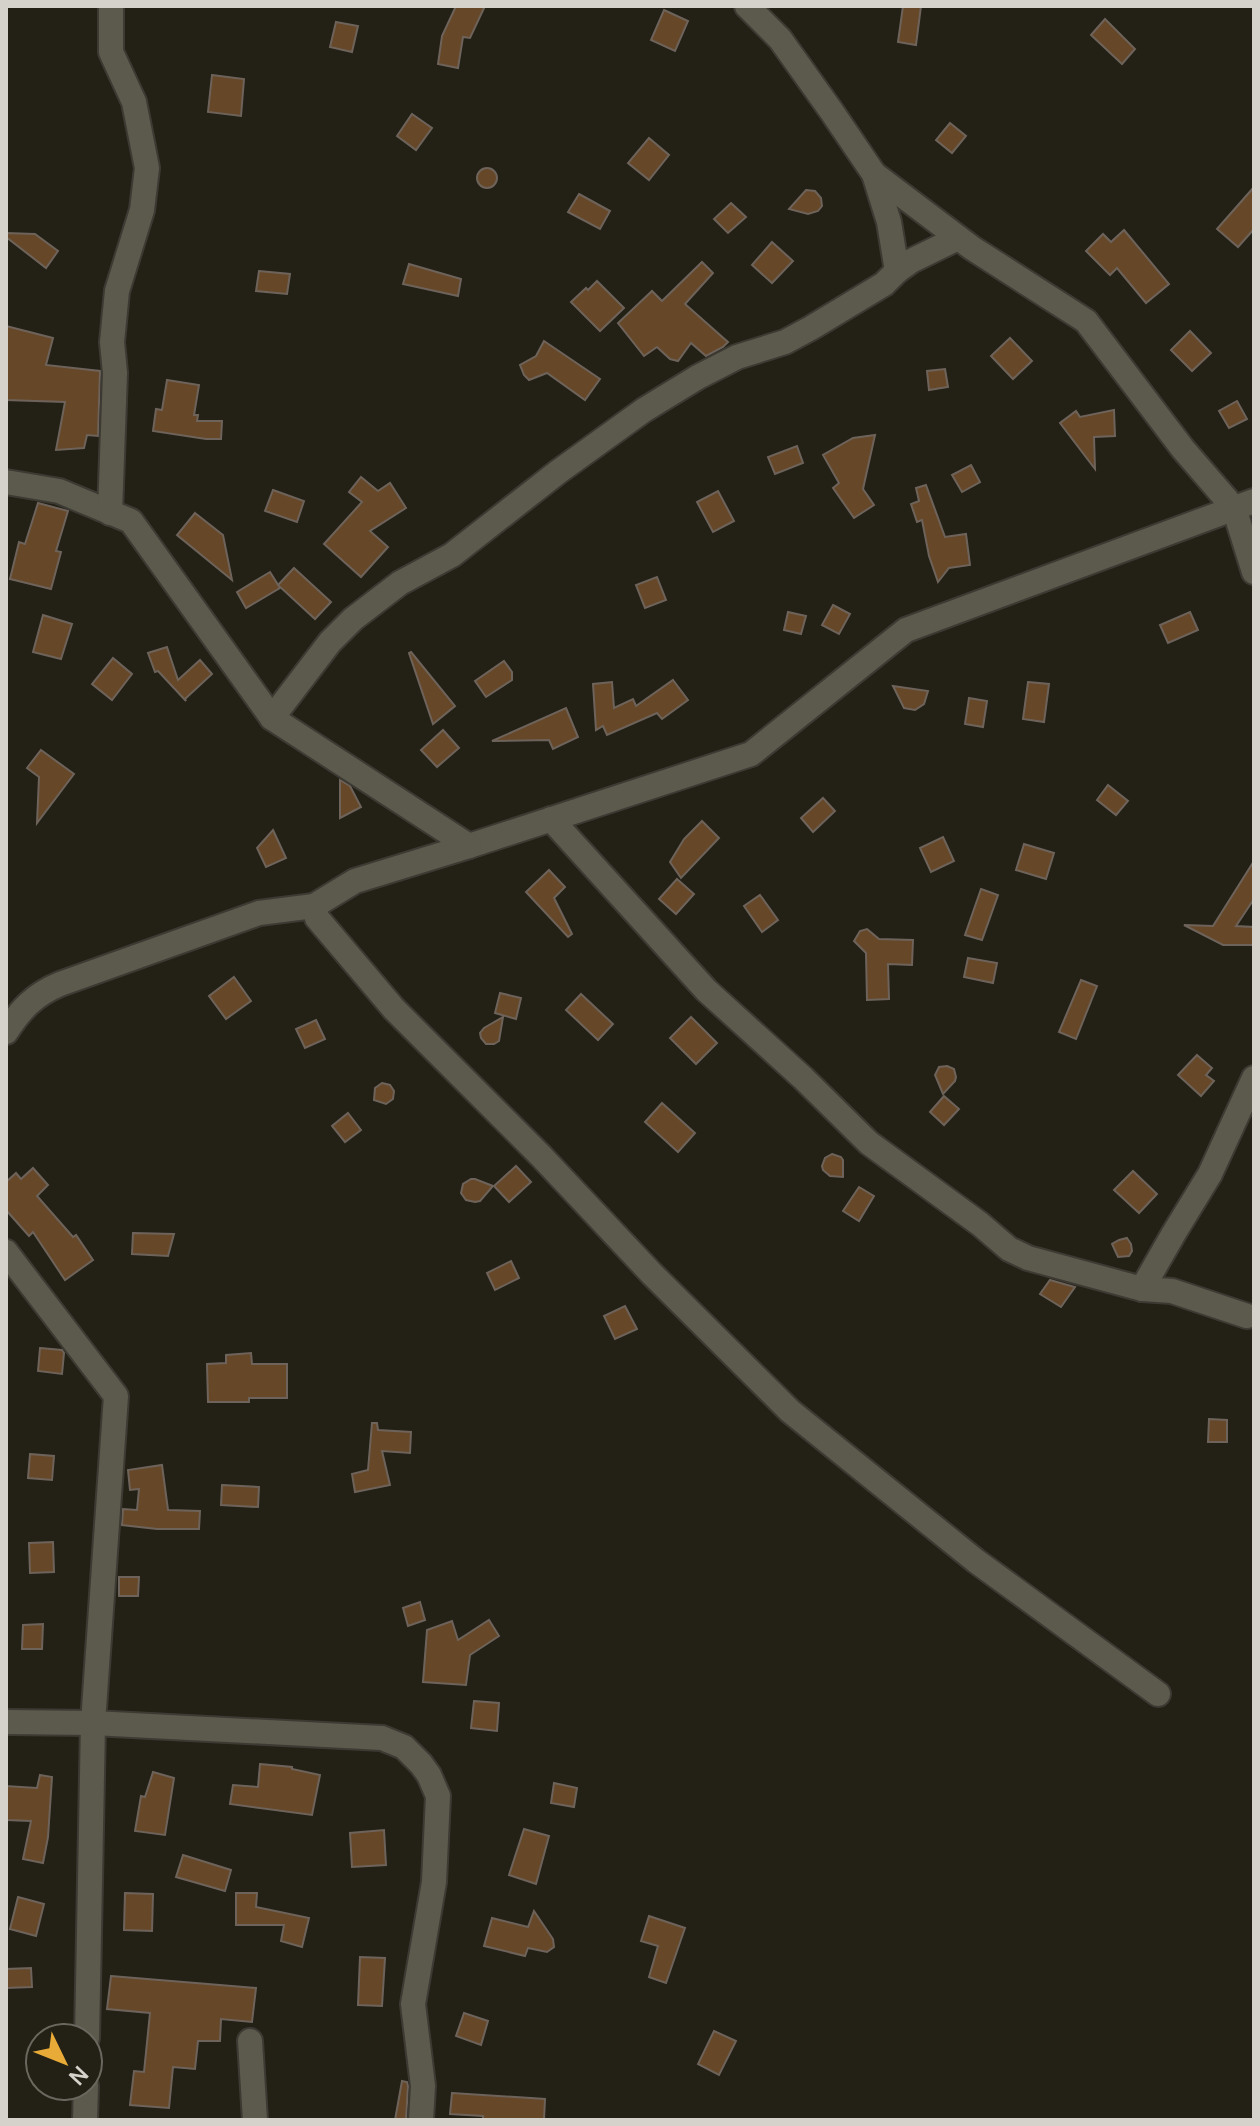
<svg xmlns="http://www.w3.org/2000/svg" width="1260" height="2126" font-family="Manrope,sans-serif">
<rect width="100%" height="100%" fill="#232016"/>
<!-- building -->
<g fill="#664728" stroke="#6d635a" stroke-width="2">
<path d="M456,6h29l-15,32 -7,-1 -5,31 -20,-4 4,-28z"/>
<path d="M903,6h18l-5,39 -18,-3z"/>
<path d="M664,10l24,11 -13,30 -24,-11z"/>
<path d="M1105,19l30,30 -13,15 -31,-29z"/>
<path d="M336,22l22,4 -6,26 -22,-5z"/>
<path d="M212,75l32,4 -3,37 -33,-4z"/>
<path d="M412,114l20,14 -16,22 -19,-14z"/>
<path d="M950,123l16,13 -14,17 -16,-13z"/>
<path d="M649,138l20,17 -20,25 -21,-17z"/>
<circle cx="487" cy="178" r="10"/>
<path d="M1254,187v42l-16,18 -21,-18z"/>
<path d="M806,190l9,1 6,7 1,8 -4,5 -10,3 -19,-5z"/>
<path d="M579,194l31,17 -10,18 -32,-17z"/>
<path d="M731,203l15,14 -18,16 -14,-14z"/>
<path d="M1124,230l45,54 -23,19 -29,-35 -7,7 -24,-24 17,-17 8,8z"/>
<path d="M6,233l29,1 23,17 -12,17 -40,-31z"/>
<path d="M772,242l21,19 -21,22 -20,-18z"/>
<path d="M702,262l11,11 -28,31 43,38 -5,5 -17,9 -15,-13 -13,18 -8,-2 -13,-12 -13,9 -26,-33 34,-32 10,10z"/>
<path d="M409,264l52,15 -3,17 -55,-12z"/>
<path d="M259,271l31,3 -3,20 -31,-3z"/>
<path d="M597,281l27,27 -24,23 -29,-29 15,-14 2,2z"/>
<path d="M6,326l47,12 -7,27 54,6 -2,65 -11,-1 -3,13 -28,2 9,-48 -59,-2z"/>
<path d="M1190,331l21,22 -19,18 -21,-21z"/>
<path d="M1010,338l22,23 -19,18 -22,-23z"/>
<path d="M544,341l56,38 -15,21 -38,-27 -18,7 -5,-5 -4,-10 16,-9z"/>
<path d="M945,369l3,18 -19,3 -2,-19z"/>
<path d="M167,380l32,5 -5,30h4l-1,6h25l-1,18h-15l-53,-8 3,-22 6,1z"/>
<path d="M1237,401l10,18 -18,9 -10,-17z"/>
<path d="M1114,410l1,26 -21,1 1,32 -35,-46 16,-12 4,6z"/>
<path d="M875,435l-12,54 11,16 -20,13 -21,-30 6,-5 -16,-28 30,-17z"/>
<path d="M797,446l6,17 -28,11 -7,-17z"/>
<path d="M971,465l9,17 -18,10 -10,-17z"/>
<path d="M361,477l17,14 12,-8 16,25 -36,23 18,16 -27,30 -37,-33 38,-42 -13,-10z"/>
<path d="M926,485l19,52 21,-3 4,31 -21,3 -11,14 -9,-26 -7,-36 -5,2 -6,-18 8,-3 -3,-13z"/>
<path d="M273,490l31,11 -7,21 -32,-11z"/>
<path d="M718,491l16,30 -21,11 -16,-30z"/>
<path d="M38,503l30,8 -12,40 5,1 -10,37 -41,-10 9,-37 6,2z"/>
<path d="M195,513l28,22 9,45 -55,-45z"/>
<path d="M294,568l37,34 -16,17 -37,-34z"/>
<path d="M270,572l10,16 -34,20 -9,-16z"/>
<path d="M657,577l9,23 -21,8 -9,-23z"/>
<path d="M833,605l17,9 -11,20 -17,-9z"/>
<path d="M788,612l18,4 -5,18 -17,-4z"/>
<path d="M1190,612l8,18 -30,13 -8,-18z"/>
<path d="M43,615l29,9 -11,35 -28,-7z"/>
<path d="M167,647l11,33 22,-20 12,14 -27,25 1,2 -28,-30 -3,1 -7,-19z"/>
<path d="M411,652l44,54 -22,18 -24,-71z"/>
<path d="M113,658l19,16 -20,26 -20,-16z"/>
<path d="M504,661l8,11v8l-26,17 -11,-16z"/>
<path d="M673,680l15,20 -26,19 -5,-6 -50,22 -4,-9 -7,4 -3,-46 19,-2 2,26 19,-9 3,7z"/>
<path d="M1028,682l21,2 -5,38 -21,-3z"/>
<path d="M893,686l35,5 -4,13 -9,6 -11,-2z"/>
<path d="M969,698l18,3 -4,26 -18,-3z"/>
<path d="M566,708l12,29 -25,12 -4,-9 -57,1z"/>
<path d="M443,730l16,18 -22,19 -16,-17z"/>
<path d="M41,750l33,24 -37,49 2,-46 -12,-9z"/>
<path d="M340,780l10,6 11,21 -21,11z"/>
<path d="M1108,785l20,16 -12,14 -19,-15z"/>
<path d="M823,798l12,13 -22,21 -12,-14z"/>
<path d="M702,821l17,17 -38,40 -11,-16 14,-23z"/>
<path d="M273,830l13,28 -20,9 -9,-19z"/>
<path d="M943,837l11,24 -23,11 -11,-24z"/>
<path d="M1024,844l30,9 -8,26 -30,-9z"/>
<path d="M1254,861v38l-18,27 18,1v18h-31l-39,-20 29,1z"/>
<path d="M549,870l16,17 -11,11 18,36 -4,3 -42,-45z"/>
<path d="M677,879l17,15 -18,20 -17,-15z"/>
<path d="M981,889l17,6 -16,45 -17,-5z"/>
<path d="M760,895l18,25 -16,12 -18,-26z"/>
<path d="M867,929l12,10 34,1 -1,25 -24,-1 1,35 -22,1 -1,-47 -12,-12 6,-10z"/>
<path d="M968,958l29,5 -4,20 -29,-6z"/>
<path d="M234,977l17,24 -25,18 -17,-23z"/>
<path d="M1081,980l16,6 -21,53 -17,-7z"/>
<path d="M500,993l21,5 -5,21 -21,-6z"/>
<path d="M581,994l32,30 -15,16 -32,-30z"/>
<path d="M503,1017l-4,24 -5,3h-8l-5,-6 -1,-5 4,-5z"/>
<path d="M691,1017l26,26 -21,21 -26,-26z"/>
<path d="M316,1020l9,19 -20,9 -9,-19z"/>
<path d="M1197,1055l15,13 -6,7 8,6 -13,15 -23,-21z"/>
<path d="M947,1066l7,3 2,8 -1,4 -12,13 -8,-19 4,-8z"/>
<path d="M382,1083l8,2 4,6 -1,8 -7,5 -12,-4 1,-12z"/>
<path d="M944,1096l15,13 -15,16 -14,-13z"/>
<path d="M662,1103l33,30 -17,19 -33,-30z"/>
<path d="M348,1113l13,17 -16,12 -13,-16z"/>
<path d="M832,1154l9,3 2,3v17l-13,-1 -7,-6 -1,-4 3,-8z"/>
<path d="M516,1166l15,16 -22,20 -15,-16z"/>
<path d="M33,1168l15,17 -11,11 36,41 3,-2 17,25 -28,20 -32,-48 -4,4 -23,-26v-28l10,-9 5,6z"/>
<path d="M1133,1171l24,23 -18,19 -25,-23z"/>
<path d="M471,1179h4l18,7 -13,15 -5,1 -9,-2 -5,-7 2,-9z"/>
<path d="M859,1187l15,9 -15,25 -16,-10z"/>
<path d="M133,1233l41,1 -6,22 -36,-2z"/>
<path d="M1127,1238l4,6 1,7 -3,5 -11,1 -6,-13 7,-4z"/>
<path d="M511,1261l8,17 -24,12 -8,-17z"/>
<path d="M1050,1280l25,7 -14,20 -21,-13z"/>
<path d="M625,1306l12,23 -22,10 -11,-23z"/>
<path d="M40,1348l22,2 2,3 -2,21 -24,-3z"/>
<path d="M251,1353l1,11h35v34h-38v4h-41l-1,-38 19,-1v-8z"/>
<path d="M1209,1419l18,1v22h-19z"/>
<path d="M372,1423h5l1,7 33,2 -1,21 -28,-2 8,34 -35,7 -3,-18 16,-4z"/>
<path d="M30,1454l24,2 -2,24 -24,-2z"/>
<path d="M162,1465l6,45 32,1 -1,18h-42l-35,-4 1,-16 14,1 2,-21 -9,1 -2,-20z"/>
<path d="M222,1485l37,2 -1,20 -37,-2z"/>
<path d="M53,1542l1,30 -24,1 -1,-30z"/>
<path d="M119,1577h20l-1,19h-19z"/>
<path d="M420,1602l5,18 -17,6 -5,-18z"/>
<path d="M489,1620l10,16 -29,19 -4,30 -43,-3 4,-52 25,-9 6,19z"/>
<path d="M43,1624l-1,25h-20l1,-24z"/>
<path d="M474,1701l25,2 -2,28 -26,-3z"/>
<path d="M260,1764l32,3v2l28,6 -8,40 -82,-11 3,-19 25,2z"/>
<path d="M153,1772l21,6 -9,57 -30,-4 6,-35 4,1z"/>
<path d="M40,1775l12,2 -4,60 -5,26 -20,-4 8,-38 -25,-1v-34l31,2z"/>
<path d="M554,1783l23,5 -3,19 -23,-4z"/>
<path d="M524,1829l25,7 -13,48 -27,-9z"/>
<path d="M384,1830l2,35 -34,2 -2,-34z"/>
<path d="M183,1855l48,15 -6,21 -49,-14z"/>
<path d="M125,1893l28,1 -1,37 -28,-1z"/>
<path d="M236,1893h21l-1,14 53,11 -7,29 -21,-6 3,-16h-48z"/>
<path d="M18,1897l26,7 -8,32 -26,-7z"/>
<path d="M534,1911l19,28 1,8 -7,5 -19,-4 -3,8 -41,-10 8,-28 36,9z"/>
<path d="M649,1916l36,12 -19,55 -17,-6 9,-31 -17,-5z"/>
<path d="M360,1957l25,1 -3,48 -24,-1z"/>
<path d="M31,1968l1,19 -26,1v-19z"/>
<path d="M111,1976l145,12 -4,34 -31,-3 -1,22h-22l-3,28 -22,-2 -4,41 -39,-3 4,-34 10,1 6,-59 -43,-4z"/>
<path d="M464,2013l24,8 -7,24 -25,-9z"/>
<path d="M714,2031l22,10 -17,34 -21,-11z"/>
<path d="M402,2081l5,1 1,4 -2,34h-11z"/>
<path d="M452,2093l93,6 -1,21h-61v-4l-33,-2z"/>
</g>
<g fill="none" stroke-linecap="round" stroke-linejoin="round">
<!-- street casing -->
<g stroke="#3d3a33" stroke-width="28">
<g id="street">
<path d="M747,6l33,33 52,73 42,62 98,74 114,73 97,128 51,59 20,64"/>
<path d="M897,271l14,-10 47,-23"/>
<path d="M6,482l53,9 72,30 141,197 197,128 282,-92 155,-124 348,-129"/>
<path d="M110,513l5,-140 -3,-31 5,-51 25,-81 5,-42 -13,-66 -23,-50v-46"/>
<path d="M272,718l58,-76 23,-23 47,-36 52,-28 106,-83 86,-62 54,-33 39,-20 48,-15 26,-14 73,-44 13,-13 -8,-49 -15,-48"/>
<path d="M551,819l155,171 97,88 66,65 111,81 29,25 19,9 114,31 30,2 75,25"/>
<path d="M469,846l-114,35 -41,25 3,12 77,91 147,147 111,118 138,137 186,150 182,133"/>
<path d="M6,1032c15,-23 28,-37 54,-48l199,-71 55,-7"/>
<path d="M6,1252l110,144 -23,327 -6,315"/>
<path d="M1142,1289l32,-56 36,-59 44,-96"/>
<path d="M6,1722l87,1 289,15 22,9 17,17 8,11 9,21 -4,86 -21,122 10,82 -2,34"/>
<path d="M250,2041l5,79"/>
<path d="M85,2120l1,-34"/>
</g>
</g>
<!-- street -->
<use href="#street" stroke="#5c594d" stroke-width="24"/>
</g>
<!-- border -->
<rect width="1260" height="2126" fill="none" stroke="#d4d2cb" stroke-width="16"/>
<!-- north arrow -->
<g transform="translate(64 2062) rotate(133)"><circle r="38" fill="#232016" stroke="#6a675e" stroke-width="2"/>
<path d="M0-6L14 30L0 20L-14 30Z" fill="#e9ab38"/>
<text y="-12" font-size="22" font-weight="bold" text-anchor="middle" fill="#d4d2cb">N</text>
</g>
</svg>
